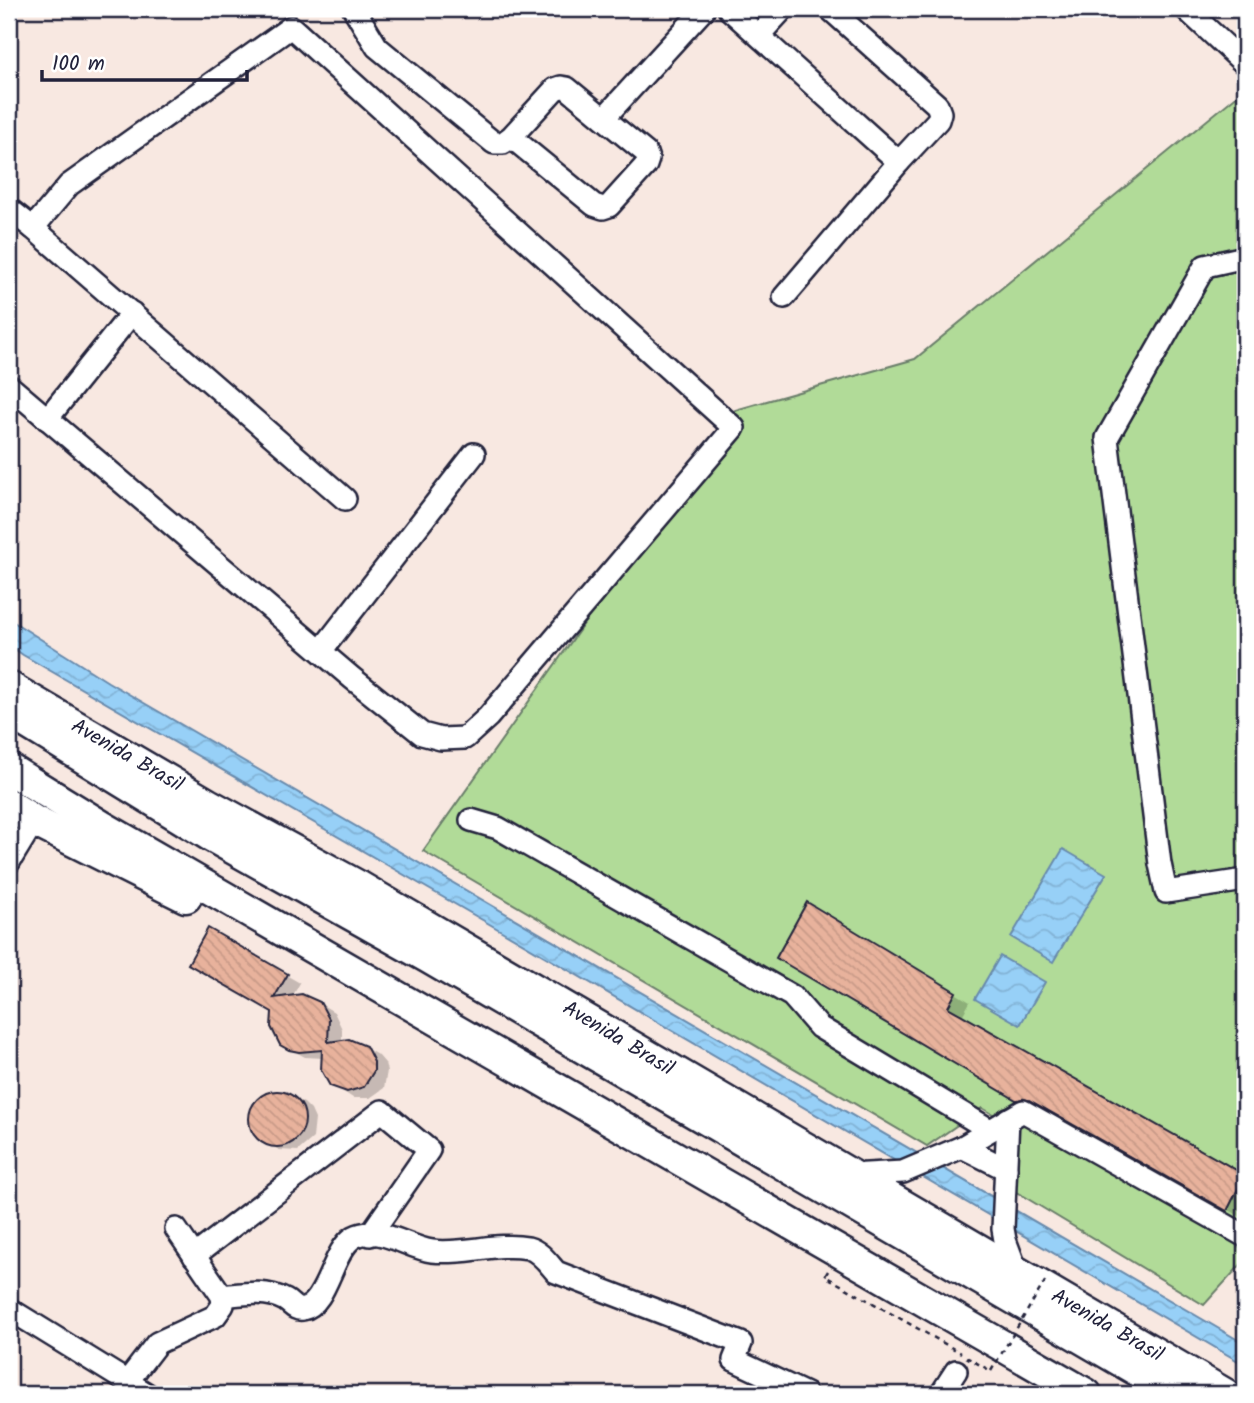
<svg xmlns="http://www.w3.org/2000/svg" width="1254" height="1403" font-family="Kalam,sans-serif">
<defs>
<pattern id="water-waves" width="16" height="10" patternUnits="userSpaceOnUse" patternTransform="scale(1.75)"><rect width="16" height="10" fill="#97d0f7"/><path d="M0 5q4-4 8 0t8 0" fill="none" stroke="#82b2d5"/></pattern>
<pattern id="building-back-hatch" width="6" height="6" patternUnits="userSpaceOnUse" patternTransform="scale(1.75)"><rect width="6" height="6" fill="#e8b29c"/><path d="M-1 5l2 2M0 0l6 6M5-1l2 2" fill="none" stroke="#c79987"/></pattern>
</defs>
<rect width="100%" height="100%" fill="#f8e8e1"/>
<filter id="ink" filterUnits="userSpaceOnUse"><feTurbulence type="fractalNoise" baseFrequency=".0143" numOctaves="2"/><feDisplacementMap in="SourceGraphic" scale="14" xChannelSelector="R" yChannelSelector="G"/><feConvolveMatrix kernelMatrix="1 2 1 2 8 2 1 2 1" color-interpolation-filters="sRGB"/></filter>
<g filter="url(#ink)">
<!-- pitch -->
<path fill="#b1db98" stroke="#6a7e6a" stroke-width="2" d="M1245,89v1171l-41,45 -191,-115 -1,-65 -30,-17 -55,38 -504,-295 312,-441 180,-51z"/>
<!-- water -->
<g fill="url(#water-waves)" stroke="#688aac" stroke-width="2">
<path d="M9,619l99,63 1137,662v21l-747,-436 -475,-274 -14,-10z"/>
<path d="M1063,849l43,25 -53,88 -42,-25z"/>
<path d="M1000,956l45,26 -25,43 -45,-26z"/>
</g>
<!-- shadow -->
<g fill="#0003">
<path d="M822,912l148,90 -8,14 283,161v35l-2,6 -197,-111h-13l-254,-150z"/>
<path d="M209,931l91,52 -8,14 27,6 15,9 8,17v13l15,1 22,13 6,7 2,8 -3,17 -14,10h-17l-22,-14 -8,-26 -18,-1 -15,-8 -16,-38z"/>
<path d="M273,1092l10,1 21,10 7,7 4,9 -2,19 -15,13 -19,-1 -21,-12 -5,-9 -3,-9 2,-10 4,-8 8,-7z"/>
</g>
<!-- building -->
<g fill="url(#building-back-hatch)" stroke="#22223b" stroke-width="2">
<path d="M807,902l149,90 -8,15 297,168 -18,36 -198,-111h-13l-240,-142z"/>
<path d="M208,928l80,46 -14,24 28,-4 18,8 9,17 -1,23 21,-3 17,7 8,16v9l-10,16 -17,5 -17,-6 -9,-16 1,-20 -23,2 -10,-2 -9,-5 -9,-18 1,-15 -84,-48z"/>
<circle cx="277" cy="1119" r="28"/>
</g>
<g fill="none" stroke-linecap="round" stroke-linejoin="round">
<!-- minor casing -->
<g stroke="#22223b" stroke-width="26">
<g id="minor">
<path d="M354,9l23,38 117,96h9l8,-6 44,-48 6,-2 6,1 79,65 2,6 -2,6 -37,41 -6,2 -9,-3 -83,-68"/>
<path d="M729,9l170,153 39,-42 2,-7 -3,-8 -107,-96"/>
<path d="M1186,9l59,55"/>
<path d="M759,35l24,-26"/>
<path d="M604,118l100,-109"/>
<path d="M9,209l24,19 36,-43 222,-158 443,401 -246,289 -23,21 -24,1 -19,-5 -70,-56 -343,-292"/>
<path d="M33,228l312,271"/>
<path d="M1245,257l-40,9 -98,172 53,426 6,28 79,-12"/>
<path d="M784,297l115,-135"/>
<path d="M47,419l85,-106"/>
<path d="M321,651l153,-197"/>
<path d="M471,820l27,8 294,168 27,31 171,103"/>
<path d="M9,862l25,-41"/>
<path d="M1008,1119l-5,110 2,11 13,35"/>
<path d="M962,1147l44,22"/>
<path d="M850,1175l53,-3 59,-25 61,-36 222,125"/>
<path d="M194,1256l188,-145 47,39 -59,85"/>
<path d="M222,1296c20,-2 44,-7 63,4 6,3 10,11 18,9 24,-4 29,-59 51,-72 24,-13 54,11 78,14 32,4 64,-9 96,-3 12,3 20,15 28,24l185,71 -7,17 72,34"/>
<path d="M9,1309l138,85"/>
<path d="M127,1382l30,-39 58,-27 8,-11 -1,-9 -46,-67"/>
<path d="M941,1394l15,-23"/>
</g>
</g>
<!-- highway casing -->
<g stroke="#22223b" stroke-width="35">
<g id="highway">
<path d="M9,687l199,117 152,83 865,507"/>
<path d="M9,712l202,124 216,121 751,437"/>
<path d="M9,769l94,58 983,567"/>
<path d="M9,805l25,16 152,76"/>
</g>
</g>
<!-- path -->
<g stroke="#22223b" stroke-width="2.5" stroke-dasharray="5 5" stroke-linecap="butt">
<path d="M828,1271l-3,5 136,77"/>
<path d="M966,1357l25,14"/>
</g>
<!-- minor -->
<use href="#minor" stroke="#fff" stroke-width="21"/>
<!-- highway -->
<use href="#highway" stroke="#fff" stroke-width="30"/>
<!-- path-bridge -->
<path stroke="#22223b" stroke-width="2.5" stroke-dasharray="5 5" stroke-linecap="butt" d="M991,1371l56,-93"/>
</g>
</g>
<g text-anchor="middle" dominant-baseline="central" stroke-width="5" stroke-linejoin="round" paint-order="stroke">
<!-- street labels -->
<g font-size="21" fill="#22223b" stroke="#fff">
<text transform="translate(127 756) rotate(30)">Avenida Brasil</text>
<text transform="translate(618 1039) rotate(31)">Avenida Brasil</text>
<text transform="translate(1107 1326) rotate(30)">Avenida Brasil</text>
</g>
</g>
<!-- margin -->
<rect width="1254" height="1403" fill="none" stroke="#fff" stroke-width="35"/>
<rect x="18" y="18" width="1219" height="1368" fill="none" stroke="#22223b" stroke-width="2.5" filter="url(#ink)"/>
<!-- scale -->
<path d="M42 70v10h205v-10" fill="none" stroke="#22223b" stroke-width="3.5"/>
<text x="52" y="70" font-size="21" fill="#22223b" stroke="#ffffff" stroke-width="5" paint-order="stroke">100 m</text>
</svg>
